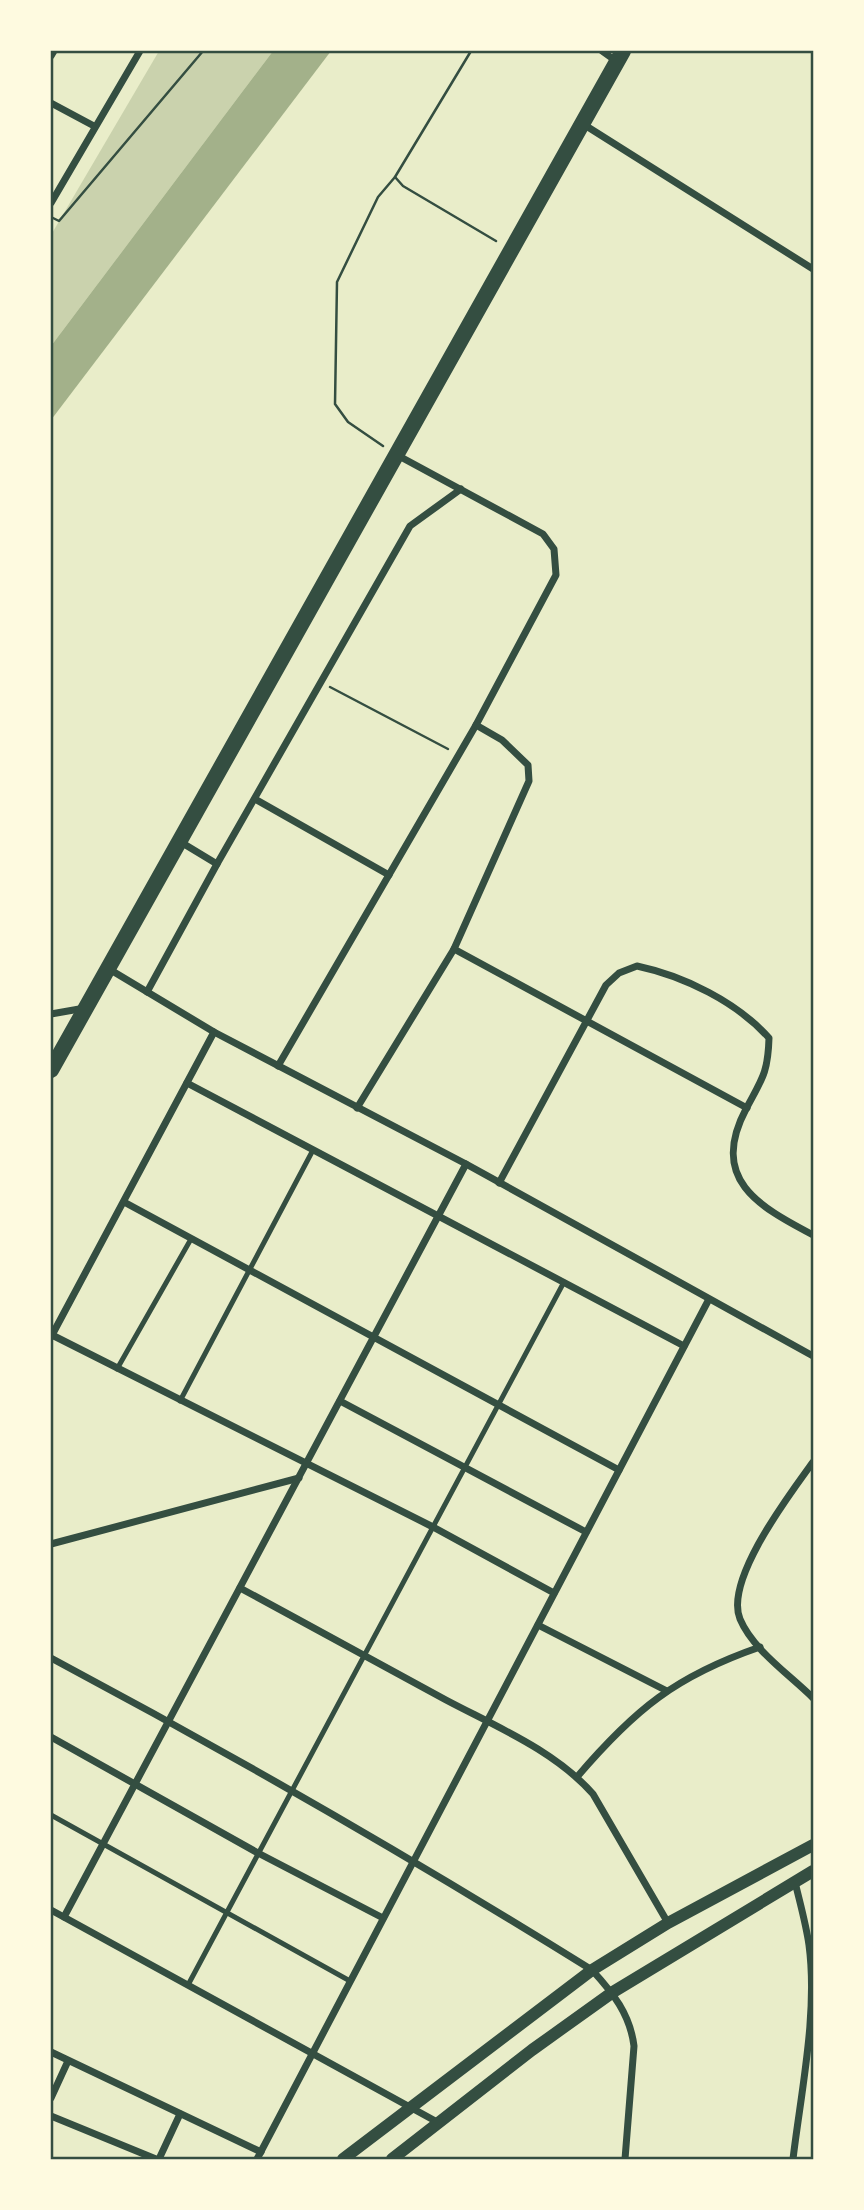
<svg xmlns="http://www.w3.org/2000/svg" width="864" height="2210" font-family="Literata,serif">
<rect width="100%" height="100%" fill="#e9edc9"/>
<!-- green -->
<path fill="#cad2ad" d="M159,51h114l-222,295v-111z"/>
<!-- water -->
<path fill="#a3b18a" d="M273,51h58l-280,369v-74z"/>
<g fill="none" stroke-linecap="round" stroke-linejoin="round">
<!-- path -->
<g stroke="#344e41" stroke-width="2.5">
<path d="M395,177l76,-126"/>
<path d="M51,217l8,4 144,-170"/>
<path d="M383,446l-35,-24 -13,-18 2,-122 41,-85 17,-20 8,9 93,55"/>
<path d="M330,687l118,62"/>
</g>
<!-- service -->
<g stroke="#344e41" stroke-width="5">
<path d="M117,1369l74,-130"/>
<path d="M180,1401l133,-251"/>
<path d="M51,1815l299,166"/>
<path d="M188,1985l376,-703"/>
</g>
<!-- minor -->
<g stroke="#344e41" stroke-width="7">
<path d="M602,51l14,10"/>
<path d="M51,56l3,-5"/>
<path d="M51,103l43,23"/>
<path d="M583,124l230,145"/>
<path d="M51,203l89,-152"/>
<path d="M255,799l134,76"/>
<path d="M217,864l193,-338 51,-37"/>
<path d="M454,949l293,159"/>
<path d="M109,969l105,63 252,132 347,192"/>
<path d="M147,992l70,-128 -38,-23"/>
<path d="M51,1014l34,-6"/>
<path d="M278,1066l198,-341 80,-150 -2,-26 -11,-15 -146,-79"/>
<path d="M187,1083l497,263"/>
<path d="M357,1108l97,-159 75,-168 -1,-16 -26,-25 -26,-15"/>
<path d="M499,1183l107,-198 13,-12 18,-7c47,10 100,36 132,72 -1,35 -7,41 -23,71 -37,70 12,97 67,126"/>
<path d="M124,1202l495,268"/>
<path d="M52,1335l381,192 121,66"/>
<path d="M51,1337l163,-305"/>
<path d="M340,1401l246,131"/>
<path d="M813,1462c-23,32 -89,118 -73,157 13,31 50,56 73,79"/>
<path d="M51,1544l248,-66"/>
<path d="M240,1588c69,37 138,75 206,112 51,27 109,51 147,94l75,129"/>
<path d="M538,1625l129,66"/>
<path d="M51,1658c184,98 364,202 541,312 21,23 38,44 42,76l-9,113"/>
<path d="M51,1737l207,116 125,65"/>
<path d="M577,1777c58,-68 99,-101 183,-130"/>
<path d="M51,1910l388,213"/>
<path d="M64,1917l402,-753"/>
<path d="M51,2052l210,100"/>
<path d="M51,2098l17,-37"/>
<path d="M51,2116l105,43"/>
<path d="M159,2159l21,-45"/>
<path d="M257,2159l451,-858"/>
<path d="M793,2159c8,-67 25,-146 16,-214 -3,-21 -9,-42 -14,-63"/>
</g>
<!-- tertiary -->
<g stroke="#344e41" stroke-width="12">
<path d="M343,2159l249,-189 76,-47 145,-78"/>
<path d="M392,2159l140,-109 81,-58 200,-121"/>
</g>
<!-- primary -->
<path stroke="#344e41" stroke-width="16" d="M51,1070l572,-1019"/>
</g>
<!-- border -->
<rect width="864" height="2210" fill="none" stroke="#fefae0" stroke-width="105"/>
<rect x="52" y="52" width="760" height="2106" fill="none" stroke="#344e41" stroke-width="2.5"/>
</svg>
